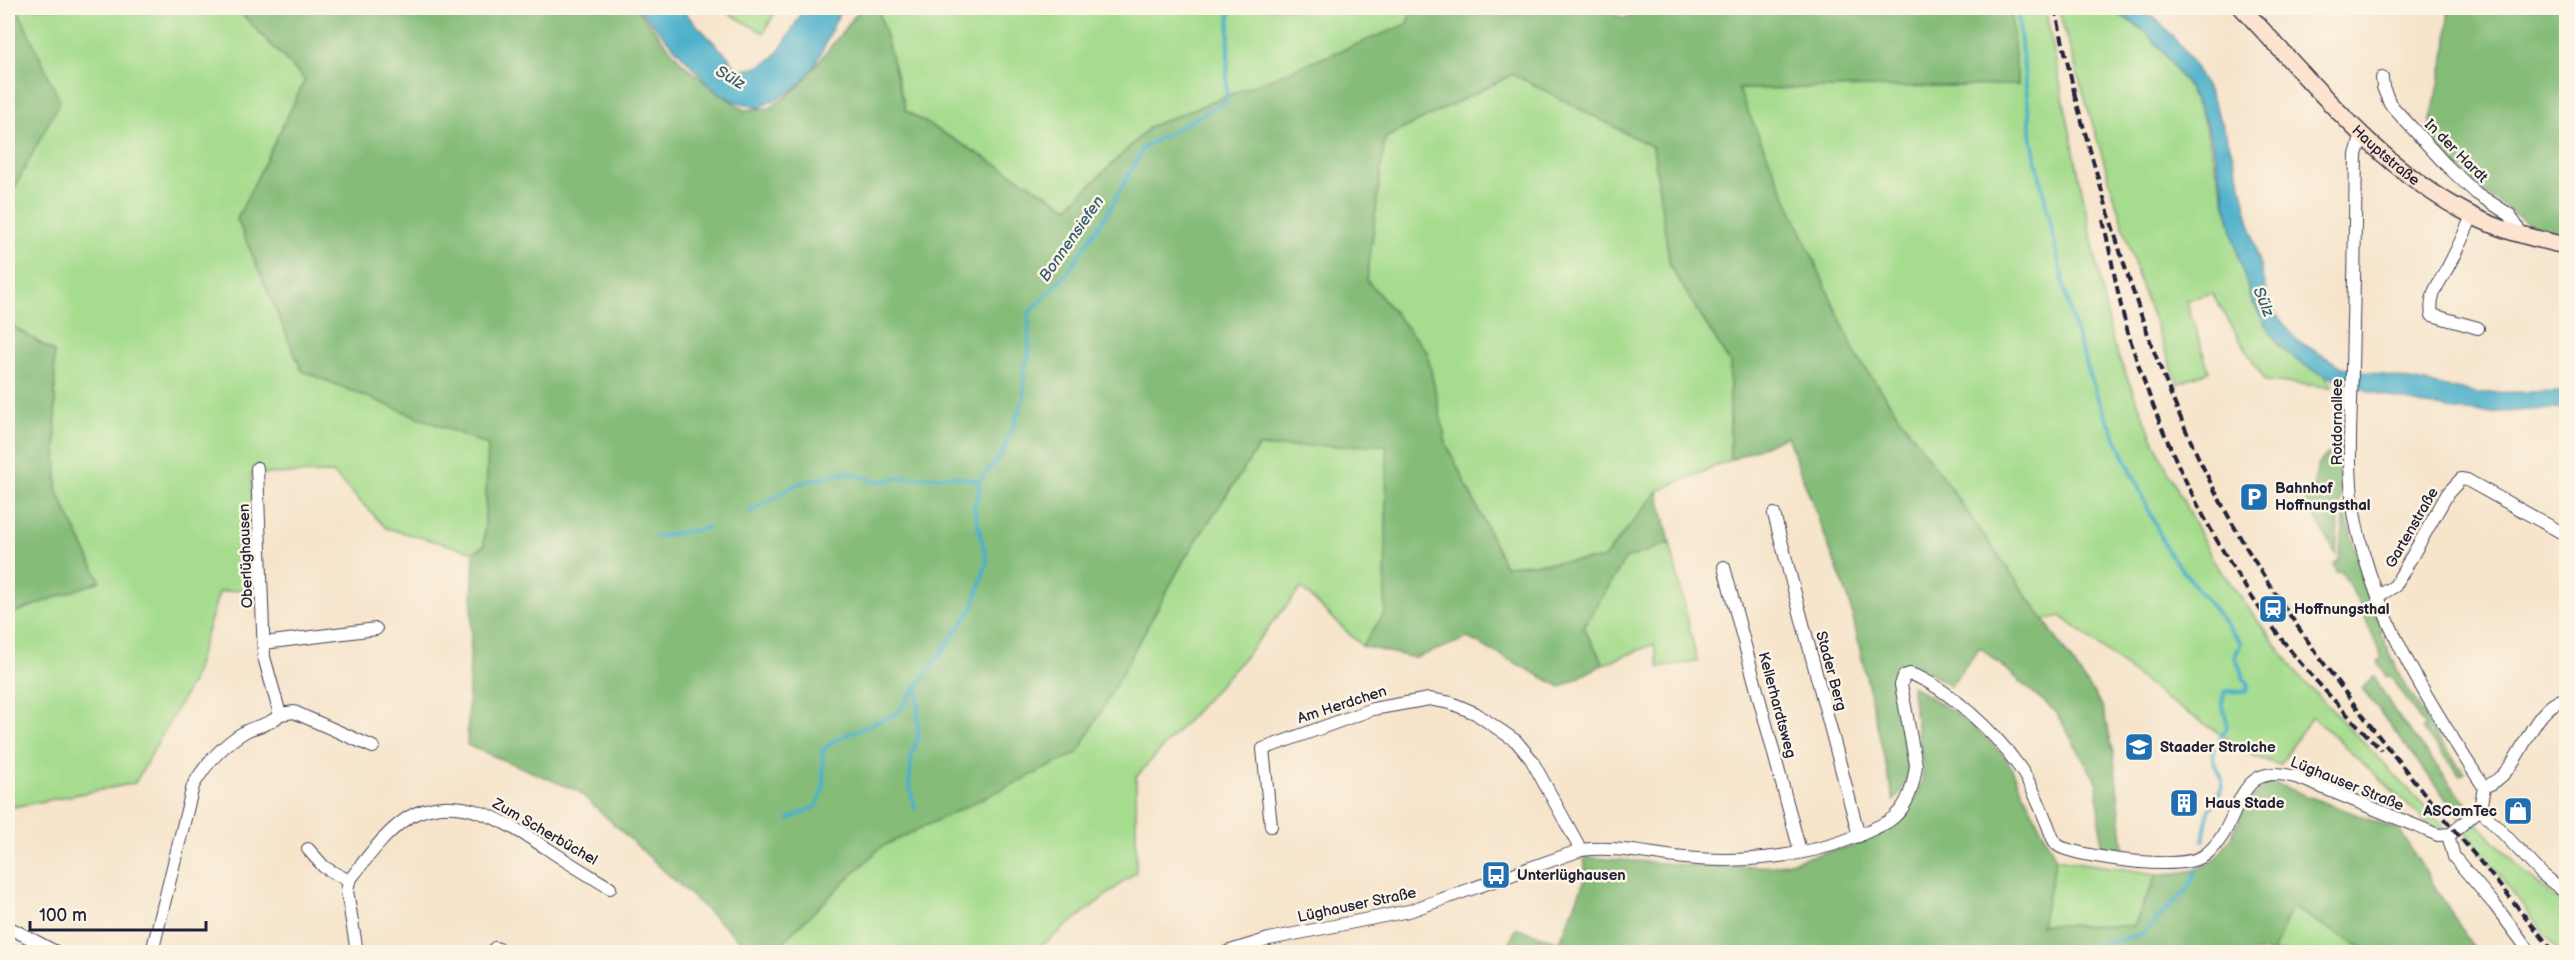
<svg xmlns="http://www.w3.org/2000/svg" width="2574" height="960" font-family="'Balsamiq Sans',sans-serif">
<rect width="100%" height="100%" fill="#fcf5e5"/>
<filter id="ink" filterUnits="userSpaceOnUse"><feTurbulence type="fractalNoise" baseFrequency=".0167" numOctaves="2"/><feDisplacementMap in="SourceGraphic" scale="12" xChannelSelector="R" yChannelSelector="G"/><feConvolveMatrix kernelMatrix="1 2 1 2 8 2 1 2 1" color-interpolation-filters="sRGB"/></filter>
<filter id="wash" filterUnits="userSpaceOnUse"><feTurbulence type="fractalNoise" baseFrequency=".008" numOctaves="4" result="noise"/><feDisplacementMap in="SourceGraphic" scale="24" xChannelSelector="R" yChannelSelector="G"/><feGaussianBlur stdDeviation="1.35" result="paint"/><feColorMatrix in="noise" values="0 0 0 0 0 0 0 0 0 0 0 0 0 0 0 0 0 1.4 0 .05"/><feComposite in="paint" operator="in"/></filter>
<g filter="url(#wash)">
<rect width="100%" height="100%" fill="#f6e4cb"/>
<!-- green -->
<g fill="#a5dc8d" stroke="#647f64" stroke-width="1.5">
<path d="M17,8h219l69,72 -68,139 65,152 186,74 -4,101 -10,6 -88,-24 -53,-55 -82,1 6,114 -38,4 -27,90 -57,101 -127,25v-193l92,-34 -43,-90 -3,-139 -46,-29v-123l51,-98z"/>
<path d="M719,8h58l-13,25z"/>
<path d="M878,8h534l-4,16 -257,102 -83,81 -162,-96z"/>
<path d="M2010,8h35l68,336 46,109 54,107 86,116 148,153 -14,-1 -121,-112 -32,49 -24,-8 -90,-58 -105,-83 -17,4 -187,-263 -120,-268 281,-4z"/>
<path d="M2058,8h44l15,5 31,21 34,43 20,38 49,185 28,46 20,16 25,11 8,14 -67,-6 -53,-88 -26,7 23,71 -31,13 -36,-95z"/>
<path d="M1514,74l139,73 17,119 60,97v97l-72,31 -55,68 -98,7 -59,-123 -19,-91 -60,-72 18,-142z"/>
<path d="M1387,445l-2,168 -23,33 -61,-58 -58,71 -107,118v95l-100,78 -28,2h-236l109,-105 197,-94 107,-195 73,-111z"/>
<path d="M1670,543l27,118 -38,7 -5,-24 -50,20 -21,-36 42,-69z"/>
<path d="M2477,823l47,49 42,35v45h-7l-93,-120v-6z"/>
<path d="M2056,859l101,15 -23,52 -94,-1z"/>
<path d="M2292,907l77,45h-96z"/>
</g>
<!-- forest -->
<g fill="#84bc78" stroke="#536f5a" stroke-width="1.5">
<path d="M8,8h9l43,93 -52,99z"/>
<path d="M236,8h400l46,55 30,25 32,22 26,-2 29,-21 62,-79h17l28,103 162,96 83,-81 257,-102 4,-16h182l31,10 23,-10h362l8,77 -280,4 119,268 187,263 58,86 11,44 11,98h-22l-5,-65 -41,-71 -76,-65 -30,39c-16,-10 -33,-27 -53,-19l-6,18 17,79 -2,20 -12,17 -45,-201 -62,-164 -57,24v-97l-60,-97 -17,-119 -140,-73 -128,64 -18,142 60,72 19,91 59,123 98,-7 55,-68 12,52 -45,16 -42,69 21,36 -43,23 -93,-49 -53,20 -53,-12 23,-33 2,-168 -129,2 -73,111 -107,195 -197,94 -109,105h-20l-174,-161 -111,-46 7,-193 10,-6 4,-101 -186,-74 -65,-152 68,-139z"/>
<path d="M2448,8h118v225l-39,-10 -58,-41 -42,-44 21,-95z"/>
<path d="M8,323l46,29 3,139 43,90 -92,34z"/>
<path d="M2340,442v58l-4,54 -32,-57 9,-6 5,-26 9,-11 6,1z"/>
<path d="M2345,514l18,60 21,56 -4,2 22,48 40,64 22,29 -4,3 -38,-47 3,-2 -35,-52 -4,2 -8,-16 4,-3 -23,-55 -18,-32 -5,1 -3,-8 6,-5z"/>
<path d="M2374,677l21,35 60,78 14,15 -8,14 -99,-131z"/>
<path d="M1911,685l58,37 38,37 49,100 -15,66 93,1 23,-52c44,-1 60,-7 80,-49 4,-6 5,-15 9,-21 6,-8 17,-15 25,-22l129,49 76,121h-107l-77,-45 -19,45h-767l10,-24 44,14 26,-65 -2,-20 129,10 61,-1 80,-21 33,-15 20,-16 15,-32 1,-15z"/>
</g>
<!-- water -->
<g fill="#4bb0ca" stroke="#366982" stroke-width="1.5">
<path d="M638,8h42l49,50 7,11c41,5 50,-33 69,-61h37c-14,25 -21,56 -43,77 -8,8 -29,16 -40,23l-26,-7 -21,-13z"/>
<path d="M2095,8c12,0 30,-4 41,0 14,4 27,17 36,28 62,71 71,170 95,259l8,18 23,28 44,26 135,26 89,-2v19c-30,-3 -60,4 -90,2 -48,-3 -139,-25 -178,-51 -66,-44 -67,-174 -95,-245 -11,-26 -27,-47 -44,-69 -15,-18 -39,-39 -64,-39z"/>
</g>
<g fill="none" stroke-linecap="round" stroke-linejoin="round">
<!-- stream -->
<g stroke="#4bb0ca" stroke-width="4">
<path d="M2017,8l15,133 39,176 27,82 70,153 73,91 -6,13 9,23 5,5 -3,8 -21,-1c-6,13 2,23 2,36l-7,12"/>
<path d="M750,512l47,-28 52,-12 29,10 21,-4 56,-2 24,5"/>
<path d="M656,537l52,-9"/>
<path d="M915,808l-6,-23 3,-31 6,-17v-50"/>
<path d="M789,819l28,-13 7,-20 -2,-35 13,-11 63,-27 75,-105 14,-47 -13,-53 5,-14v-13l23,-27 22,-56v-30l5,-13v-42l35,-36 44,-65 36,-65 82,-46 4,-93"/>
<path d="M2203,841c2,-9 3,-23 7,-32 5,-8 11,-15 12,-25 2,-13 -13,-16 -8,-35"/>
<path d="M2028,952l13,-5 12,5"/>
<path d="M2069,952l73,-18 46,-45 8,-18"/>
</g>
</g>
</g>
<g filter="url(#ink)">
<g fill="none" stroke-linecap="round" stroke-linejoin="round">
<!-- street casing -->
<g stroke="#423f51" stroke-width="14">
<g id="street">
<path d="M2382,78l1,9 7,17 57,62 29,27 34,22 12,20"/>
<path d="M2362,134l-6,21c-1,71 -2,143 -4,214 -1,50 -6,105 4,154 20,98 74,182 128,264l-4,22"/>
<path d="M2472,216c-7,16 -14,32 -22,47 -8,17 -22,30 -18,52l46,13"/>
<path d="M1774,514l85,322"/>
<path d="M1724,567l76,284"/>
<path d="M2378,596l17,-10 53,-93 13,-14 6,1 99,55"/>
<path d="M264,643l112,-14"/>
<path d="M280,714l14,-2 79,35"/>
<path d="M2484,787c40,-14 41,-76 82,-89"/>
<path d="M2480,809l62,65 24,19"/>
<path d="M1271,826l-8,-77 110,-40 56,-10 22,4 24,10 41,28 15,18 50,91"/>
<path d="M2448,835l6,22 40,47 36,48"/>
<path d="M308,849l16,18 25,14"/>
<path d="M8,927l48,25"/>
<path d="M152,952l41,-166c12,-22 32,-43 53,-55 12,-6 25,-6 34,-17l-16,-57 -7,-189"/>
<path d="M357,952l-10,-61 2,-10c16,-21 43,-58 68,-68 48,-20 92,12 131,36 20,14 41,26 62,39"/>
<path d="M492,952l3,-4 13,4"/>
<path d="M1227,952l42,-13 140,-28 172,-61c35,-5 69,5 104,8 60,6 133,-2 188,-29 8,-4 17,-7 23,-14 13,-12 18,-33 20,-50l-15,-80 3,-9 6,-2c35,11 86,60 107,90 13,17 21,37 29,57 3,6 5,15 9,21 2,3 7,6 11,7 27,9 116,23 139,6 42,-32 24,-100 97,-76l136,56 13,-1 29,-25"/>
</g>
</g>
<!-- secondary casing -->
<g stroke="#423f51" stroke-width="19">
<g id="secondary">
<path id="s1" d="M2242,8c70,74 137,160 229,207 30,16 63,23 95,31"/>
</g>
</g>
<!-- street -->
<use href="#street" stroke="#fff" stroke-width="12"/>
<!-- secondary -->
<use href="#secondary" stroke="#fde4d0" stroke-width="16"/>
<!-- rail -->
<g stroke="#22223b" stroke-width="4" stroke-dasharray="9 4.5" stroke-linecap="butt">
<path d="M2055,8l21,92"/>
<path d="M2074,93c43,154 87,310 169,449 88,147 204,277 311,410"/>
<path d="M2103,220c9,39 15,81 27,119 35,114 93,228 168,321 26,31 55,60 83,90"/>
</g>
</g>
</g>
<!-- icons -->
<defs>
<g id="parking-square" transform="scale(1.5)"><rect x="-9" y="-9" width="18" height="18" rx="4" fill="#1f6fb2" stroke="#fcf5e5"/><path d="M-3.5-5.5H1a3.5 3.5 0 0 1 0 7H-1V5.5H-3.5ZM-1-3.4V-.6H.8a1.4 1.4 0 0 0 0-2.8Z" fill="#fff"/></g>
<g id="station-square" transform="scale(1.5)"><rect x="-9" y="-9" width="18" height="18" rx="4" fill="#1f6fb2" stroke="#fcf5e5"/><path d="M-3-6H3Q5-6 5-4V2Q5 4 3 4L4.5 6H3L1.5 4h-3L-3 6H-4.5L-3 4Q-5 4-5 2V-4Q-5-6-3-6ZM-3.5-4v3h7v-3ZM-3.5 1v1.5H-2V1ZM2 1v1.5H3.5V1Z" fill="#fff"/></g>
<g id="school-square" transform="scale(1.5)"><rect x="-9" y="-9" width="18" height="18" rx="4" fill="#1f6fb2" stroke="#fcf5e5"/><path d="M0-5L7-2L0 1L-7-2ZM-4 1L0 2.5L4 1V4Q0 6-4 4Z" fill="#fff"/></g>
<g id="building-square" transform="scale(1.5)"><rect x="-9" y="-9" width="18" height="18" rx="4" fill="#1f6fb2" stroke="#fcf5e5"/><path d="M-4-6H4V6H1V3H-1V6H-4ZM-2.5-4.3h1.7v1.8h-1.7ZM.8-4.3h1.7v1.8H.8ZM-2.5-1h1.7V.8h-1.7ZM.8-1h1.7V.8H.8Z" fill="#fff"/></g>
<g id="shop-square" transform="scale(1.5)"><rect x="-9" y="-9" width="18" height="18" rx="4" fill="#1f6fb2" stroke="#fcf5e5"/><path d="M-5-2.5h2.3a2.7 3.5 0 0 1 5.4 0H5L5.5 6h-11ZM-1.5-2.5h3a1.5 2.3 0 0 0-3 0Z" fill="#fff"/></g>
<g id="bus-square" transform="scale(1.5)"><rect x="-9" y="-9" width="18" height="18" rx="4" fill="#1f6fb2" stroke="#fcf5e5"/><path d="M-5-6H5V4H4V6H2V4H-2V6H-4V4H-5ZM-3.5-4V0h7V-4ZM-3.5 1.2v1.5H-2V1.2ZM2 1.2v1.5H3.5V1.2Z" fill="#fff"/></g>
</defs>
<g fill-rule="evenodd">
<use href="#parking-square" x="2254" y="497"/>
<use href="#station-square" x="2273" y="609"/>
<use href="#school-square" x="2139" y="747"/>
<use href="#building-square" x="2184" y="803"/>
<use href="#shop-square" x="2518" y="811"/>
<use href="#bus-square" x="1496" y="875"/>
</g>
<g text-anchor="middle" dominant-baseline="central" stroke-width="5" stroke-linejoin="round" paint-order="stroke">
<!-- street labels -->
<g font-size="15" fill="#22223b" stroke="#fcf5e5">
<text transform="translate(2456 151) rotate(45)">In der Hardt</text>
<text stroke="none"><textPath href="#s1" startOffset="206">Hauptstraße</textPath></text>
<text transform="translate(2337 422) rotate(-90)">Rotdornallee</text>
<text transform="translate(2412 528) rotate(-60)">Gartenstraße</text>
<text transform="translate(246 556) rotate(-92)">Oberlüghausen</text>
<text transform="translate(1831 671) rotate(75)">Stader Berg</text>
<text transform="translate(1342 705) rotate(-18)">Am Herdchen</text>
<text transform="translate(1777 705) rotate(75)">Kellerhardtsweg</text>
<text transform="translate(2347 784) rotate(22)">Lüghauser Straße</text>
<text transform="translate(545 832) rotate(30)">Zum Scherbüchel</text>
<text transform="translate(1357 905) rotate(-12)">Lüghauser Straße</text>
</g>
<!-- poi labels -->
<g font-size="15" font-weight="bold" fill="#22223b" stroke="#fcf5e5" text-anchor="start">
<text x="2275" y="488">Bahnhof<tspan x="2275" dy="17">Hoffnungsthal</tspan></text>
<text x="2294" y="609">Hoffnungsthal</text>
<text x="2160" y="747">Staader Strolche</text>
<text x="2205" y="803">Haus Stade</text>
<text x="2497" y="811" text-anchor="end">ASComTec</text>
<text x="1517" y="875">Unterlüghausen</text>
</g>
<!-- water labels -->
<g font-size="16" font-style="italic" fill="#325b74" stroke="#fcf5e5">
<text transform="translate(730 78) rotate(30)">Sülz</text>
<text transform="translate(1072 239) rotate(-55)">Bonnensiefen</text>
<text transform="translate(2263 302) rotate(67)">Sülz</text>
</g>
</g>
<!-- margin -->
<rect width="2574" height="960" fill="none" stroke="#fcf5e5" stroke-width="30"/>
<!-- scale -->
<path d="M30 921v9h176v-9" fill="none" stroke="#22223b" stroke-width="3"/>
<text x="39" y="921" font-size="18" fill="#22223b" stroke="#fcf5e5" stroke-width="4.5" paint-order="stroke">100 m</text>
</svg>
